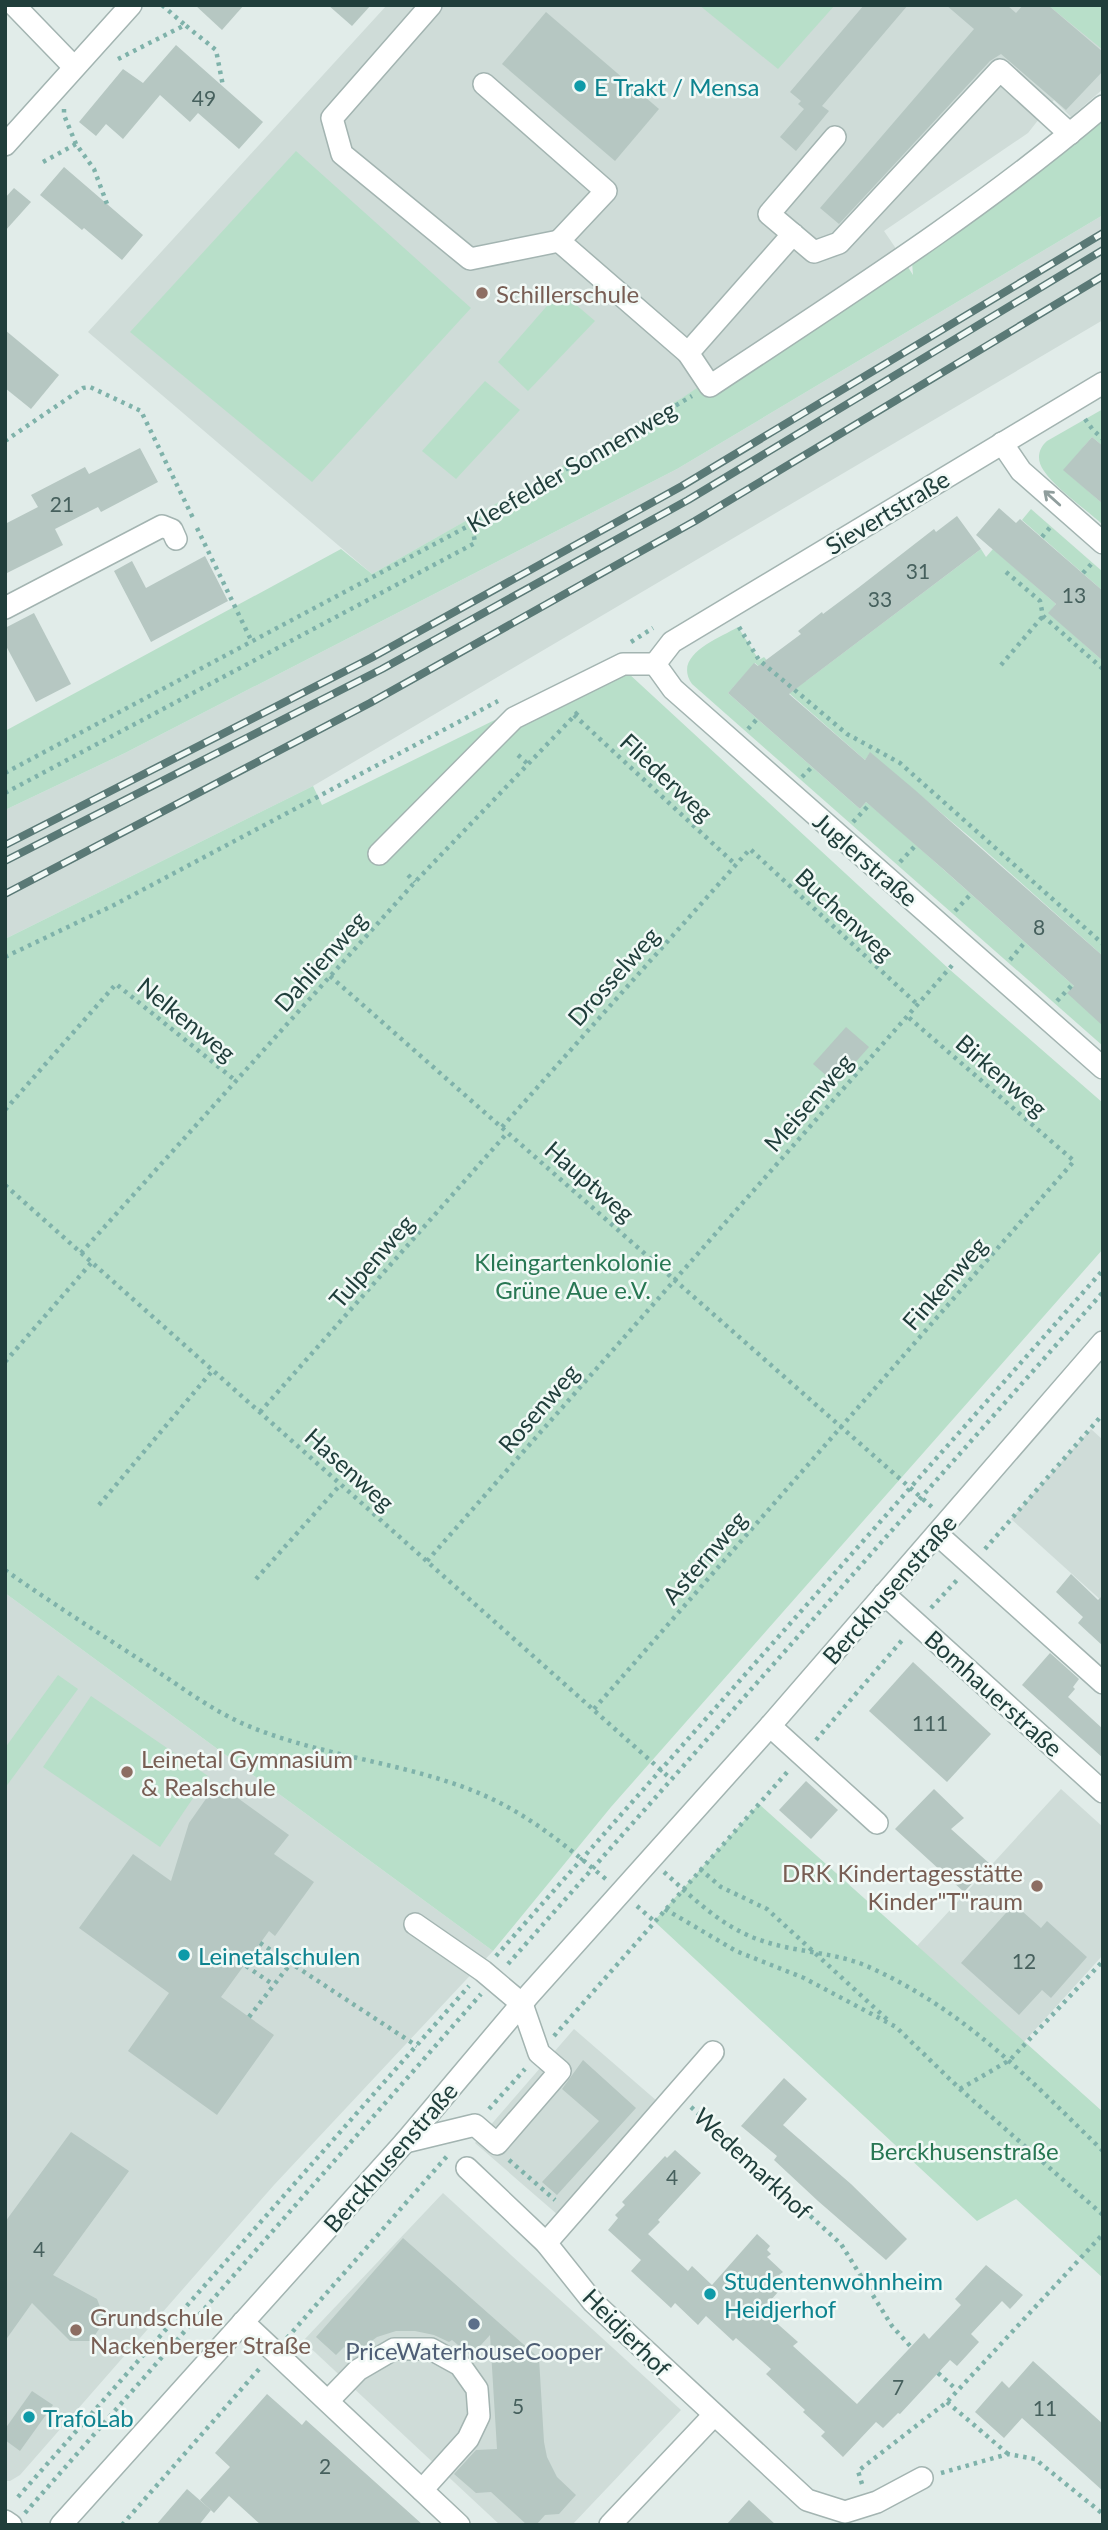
<svg xmlns="http://www.w3.org/2000/svg" width="1108" height="2530" font-family="Lato,sans-serif">
<rect width="100%" height="100%" fill="#e1ece9"/>
<!-- built -->
<g fill="#cfdcd8">
<path d="M387,5h716v84l-32,28 -17,-17 -26,33 -144,98 15,22 -216,145 -311,176 -284,-242z"/>
<path d="M1103,215v105l-790,466 -308,153v-129l120,-57 552,-284z"/>
<path d="M1091,1429l12,11v162l-92,-83z"/>
<path d="M5,1593l488,358 -219,234 -254,290 -10,6h-5z"/>
<path d="M1061,1789l42,38v128l-80,88 -106,-97z"/>
<path d="M574,2029l83,72 -99,114 -83,-72z"/>
<path d="M443,2193l238,217 -109,115h-72l-197,-184z"/>
</g>
<!-- green -->
<g fill="#b8dfc9">
<path d="M699,5h136l-57,64z"/>
<path d="M1048,5h55v45z"/>
<path d="M1103,116v99l-426,254 -552,284 -120,57v-79l336,-182 31,25 310,-176 217,-145 14,22 -1,-13 123,-87z"/>
<path d="M296,151l175,157 -159,174 -182,-150z"/>
<path d="M560,291l35,30 -67,70 -30,-29z"/>
<path d="M485,381l35,29 -64,69 -34,-28z"/>
<path d="M1103,409v37l-11,-9 -28,33 39,34v21c-16,-15 -48,-37 -59,-54 -8,-11 -6,-22 3,-30z"/>
<path d="M1031,509l72,63v19l-81,-71z"/>
<path d="M981,549l5,8 7,-8 63,55 -7,9 54,48v295l-132,-118 -101,-85 -5,7 -110,-97 -27,30 132,116 6,-7 23,19 185,165 29,39v21l-411,-362c-20,-29 26,-45 46,-57l21,33 5,-3 7,8 35,16z"/>
<path d="M615,661l334,308 154,134v146l-492,558 -118,144 -488,-358v-654l308,-153 9,19z"/>
<path d="M58,1675l20,14 -73,99v-40z"/>
<path d="M91,1696l117,80 -48,71 -117,-80z"/>
<path d="M759,1804l344,308v166l-87,-79 -39,22 -323,-300z"/>
</g>
<!-- building -->
<g fill="#b6c7c2">
<path d="M195,5h49l-22,25z"/>
<path d="M328,5h43l-19,21z"/>
<path d="M864,5h44l-86,101 7,5 -33,40 -16,-14 24,-28 -6,-5 3,-3 -11,-9z"/>
<path d="M946,5h61l9,8 7,-8h25l55,47v19l-37,39 -65,-56 -11,7 -151,163 -19,-16 154,-179z"/>
<path d="M546,12l113,97 -44,52 -113,-97z"/>
<path d="M176,45l87,77 -24,27 -41,-36 -8,9 -30,-27 -37,44 -17,-15 -10,12 -17,-14 44,-53 20,14z"/>
<path d="M64,167l79,68 -21,25 -38,-32 -2,2 -42,-35z"/>
<path d="M14,188l17,14 -26,29v-33z"/>
<path d="M5,330l54,45 -28,34 -26,-21z"/>
<path d="M1092,437l11,9v58l-40,-34z"/>
<path d="M140,448l18,34 -57,30 -3,-5 -43,22 8,16 -58,29v-50l33,-17 -7,-12 54,-28 4,7z"/>
<path d="M999,508l17,15 4,-4 83,72v70l-55,-48 8,-9 -80,-69z"/>
<path d="M957,516l24,33 -192,145 76,66 5,-8 45,38 188,166v70l-36,-33 7,-7 -131,-117 -77,-67 -6,7 -132,-116 26,-30 4,3 43,-32 -3,-3 24,-19 1,2 35,-26 76,-59 2,3z"/>
<path d="M205,556l23,45 -77,41 -37,-71 18,-10 14,27z"/>
<path d="M34,613l37,71 -35,18 -31,-58v-16z"/>
<path d="M846,1027l23,20 -33,37 -23,-20z"/>
<path d="M1071,1574l27,26 5,-5v51l-25,-23 5,-6 -27,-25z"/>
<path d="M1050,1653l29,26 -6,8 2,2 -7,8 35,32v29l-81,-73z"/>
<path d="M913,1662l78,72 -44,48 -78,-71z"/>
<path d="M806,1781l32,29 -27,29 -32,-29z"/>
<path d="M217,1783l72,52 -15,19 40,28 -39,54 -6,-5 -48,66 53,38 -57,80 -89,-64 41,-58 -90,-65 54,-74 38,27 18,-58z"/>
<path d="M934,1789l30,29 -13,11 39,35 -26,28 -69,-63z"/>
<path d="M1014,1904l27,24 6,-7 40,36 -36,41 -9,-8 -23,25 -58,-52z"/>
<path d="M583,2060l53,48 -79,87 -15,-13 57,-61 -37,-32z"/>
<path d="M784,2078l23,21 -24,26 68,59 56,55 -21,21 -68,-59 -44,-41 3,-4 -36,-30z"/>
<path d="M71,2132l58,39 -76,104 44,24 8,21 -14,21h-21l-38,-38 -27,38v-119z"/>
<path d="M675,2150l26,23 -43,47 2,2 -12,12 40,37 4,-5 20,19 45,-51 13,12 -3,4 4,4 -4,3 16,15 -4,3 8,7 -25,28 36,32 -5,4 64,58 67,-71 5,6 32,-34 -6,-6 31,-34 37,30 -13,14 -8,-8 -31,33 8,8 -22,24 -7,-6 -50,54 -2,-1 -15,15 -7,-6 -33,35 -22,-21 4,-4 -22,-20 2,-2 -39,-36 5,-5 -35,-31 -3,3 -27,-25 -8,9 -23,-22 -4,5 -40,-37 10,-11 -33,-30 10,-12 -3,-3 10,-10 -3,-3 43,-46 2,2z"/>
<path d="M403,2238l136,120 5,84 3,15 10,20 19,18 -17,19 -14,1 -9,10h-9l-36,-33 -15,1 -22,-19 22,-24 21,-1 -7,-114 -19,21 -19,-16 -3,2 -15,-7 -19,-4h-19l-19,6 -24,18 -9,-8 -8,8 -20,-18z"/>
<path d="M1033,2361l70,63v67l-81,-73 -18,20 -29,-26 27,-31 7,7z"/>
<path d="M32,2391l21,14 -33,46 -15,-11v-11z"/>
<path d="M267,2394l35,31 4,-5 117,105h-162l-32,-29 -15,17 -14,-13 30,-33 -15,-14z"/>
<path d="M187,2489l24,21 -12,15h-43z"/>
<path d="M749,2500l27,25h-50z"/>
</g>
<g fill="none" stroke-linecap="round" stroke-linejoin="round">
<!-- minor casing -->
<g stroke="#a3b4b1" stroke-width="24">
<g id="minor">
<path d="M14,5l60,62"/>
<path d="M431,5l-99,113 10,36 128,105 89,-18"/>
<path d="M484,84l122,107 -47,50 129,112 22,33c134,-89 270,-175 393,-280"/>
<path d="M835,137l-66,77 45,38 25,-9 161,-173 70,64"/>
<path d="M5,145l126,-140"/>
<path d="M688,353l105,-119"/>
<path d="M1103,383l-431,259 -17,22 18,25 430,379"/>
<path d="M1002,443l19,28 82,72"/>
<path d="M5,608l157,-82 10,4 4,9"/>
<path d="M379,854l135,-136 109,-54h32"/>
<path d="M937,1534l166,149"/>
<path d="M884,1594l219,198"/>
<path d="M770,1726l107,97"/>
<path d="M405,2142l70,-17 22,19 63,-73 -21,-18 -17,-49 -39,-33 -68,-47"/>
<path d="M467,2168l79,75 47,59 214,198 38,12 32,-10 45,-24"/>
<path d="M546,2243l167,-191"/>
<path d="M243,2322l216,203"/>
<path d="M328,2401l30,-31 36,-21h37l29,16 17,24 2,27 -11,23 -46,51"/>
<path d="M5,2521l6,4"/>
<path d="M61,2525l344,-383 124,-147 241,-269 333,-384"/>
<path d="M610,2525l104,-110"/>
</g>
</g>
<!-- path -->
<g stroke="#7fb2aa" stroke-width="4.5" stroke-dasharray="3.5 5" stroke-linecap="butt">
<path d="M162,5l23,20"/>
<path d="M118,59l67,-34 31,25 7,36"/>
<path d="M64,109v6l12,29"/>
<path d="M43,162l33,-18 18,25 13,35"/>
<path d="M1085,419l8,11 10,9"/>
<path d="M5,441l78,-53 7,-1 51,24 53,109"/>
<path d="M197,528l55,114"/>
<path d="M1042,537l10,-12"/>
<path d="M1006,572l34,29 3,15 60,53"/>
<path d="M1083,573l11,-12"/>
<path d="M739,627l20,33 88,74 53,29 203,181"/>
<path d="M631,642l22,-14"/>
<path d="M1001,665l42,-49"/>
<path d="M574,715l162,150"/>
<path d="M748,729l9,-10"/>
<path d="M518,755l11,10"/>
<path d="M5,773l467,-249 220,-128"/>
<path d="M802,777l9,-9"/>
<path d="M5,793l470,-250 -3,-19"/>
<path d="M853,822l16,-17"/>
<path d="M900,862l16,-17"/>
<path d="M408,875l7,7"/>
<path d="M955,911l16,-17"/>
<path d="M5,957l109,-52 384,-204"/>
<path d="M1010,960l15,-18"/>
<path d="M330,976l603,532"/>
<path d="M1057,1001l16,-17"/>
<path d="M5,1110l111,-126 120,97"/>
<path d="M502,1127l248,-278 167,155"/>
<path d="M5,1185l666,594"/>
<path d="M81,1253l334,-371 163,-170"/>
<path d="M5,1362l87,-100"/>
<path d="M260,1412l248,-280"/>
<path d="M99,1505l114,-135"/>
<path d="M985,1549l118,-135"/>
<path d="M427,1561l528,-599"/>
<path d="M5,1570c48,34 97,65 146,97 30,20 62,44 95,58 71,30 148,36 220,63 57,21 95,54 141,92"/>
<path d="M256,1579l85,-95"/>
<path d="M931,1608l27,-29"/>
<path d="M594,1709l480,-548 -167,-145"/>
<path d="M816,1740l88,-102"/>
<path d="M700,1869l21,18 46,22 123,113"/>
<path d="M664,1872c30,27 60,57 99,69 35,12 75,11 108,27 95,43 159,112 232,183"/>
<path d="M637,1906l17,15"/>
<path d="M665,1909l71,42 68,27 92,49 64,62 143,126"/>
<path d="M260,1943l157,103"/>
<path d="M496,1956l607,-686"/>
<path d="M508,1964l595,-672"/>
<path d="M246,1966l28,19"/>
<path d="M249,2017l42,-54"/>
<path d="M554,2036l235,-266"/>
<path d="M960,2089l50,-29 93,-99"/>
<path d="M691,2107l150,137 51,82 19,21"/>
<path d="M489,2109l36,-40"/>
<path d="M509,2160l46,40"/>
<path d="M287,2338l161,-183"/>
<path d="M938,2373l19,17"/>
<path d="M947,2402l61,52"/>
<path d="M941,2473l67,-19 27,5 68,55"/>
<path d="M862,2484l-4,-13 89,-69 156,-168"/>
<path d="M18,2497l451,-511"/>
<path d="M25,2513l456,-519"/>
<path d="M122,2525l138,-157"/>
</g>
<!-- minor -->
<use href="#minor" stroke="#fff" stroke-width="21"/>
<!-- rail casing -->
<g stroke="#5a7976" stroke-width="8">
<g id="rail">
<path d="M5,845l366,-187 311,-172 421,-253"/>
<path d="M5,861l377,-192 306,-169 415,-250"/>
<path d="M5,894l365,-191 325,-182 408,-245"/>
</g>
</g>
<!-- rail -->
<use href="#rail" stroke="#f1f9f6" stroke-width="5" stroke-dasharray="16" stroke-linecap="butt"/>
</g>
<!-- one-way arrows -->
<defs><path id="oneway-shaft" d="M-6 0H5M1.5-3L5.5 0L1.5 3" fill="none" stroke-width="1.6" stroke-linecap="round" stroke-linejoin="round" transform="scale(1.75)"/></defs>
<use stroke="#909e9d" href="#oneway-shaft" transform="translate(1052 498) rotate(-138)"/>
<!-- markers -->
<g fill="#0f9aa8" stroke="#f1f9f6" stroke-width="2.5">
<circle cx="580" cy="86" r="7"/>
<circle cx="184" cy="1955" r="7"/>
<circle cx="710" cy="2294" r="7"/>
<circle cx="29" cy="2417" r="7"/>
</g>
<g fill="#8d6e63" stroke="#f1f9f6" stroke-width="2.5">
<circle cx="482" cy="293" r="7"/>
<circle cx="127" cy="1772" r="7"/>
<circle cx="1037" cy="1886" r="7"/>
<circle cx="76" cy="2330" r="7"/>
</g>
<circle fill="#5c6f8a" stroke="#f1f9f6" stroke-width="2.5" cx="474" cy="2324" r="7"/>
<g text-anchor="middle" dominant-baseline="central" stroke-width="5" stroke-linejoin="round" paint-order="stroke">
<!-- number labels -->
<g font-size="21" fill="#46605d">
<text x="204" y="97">49</text>
<text x="62" y="503">21</text>
<text x="918" y="570">31</text>
<text x="1074" y="594">13</text>
<text x="880" y="598">33</text>
<text x="1039" y="926">8</text>
<text x="930" y="1722">111</text>
<text x="1024" y="1960">12</text>
<text x="672" y="2176">4</text>
<text x="39" y="2248">4</text>
<text x="898" y="2386">7</text>
<text x="518" y="2405">5</text>
<text x="1045" y="2407">11</text>
<text x="325" y="2465">2</text>
</g>
<!-- culture labels -->
<g font-size="24" fill="#0d838f" stroke="#f1f9f6" text-anchor="start">
<text x="594" y="86">E Trakt / Mensa</text>
<text x="198" y="1955">Leinetalschulen</text>
<text x="724" y="2280">Studentenwohnheim<tspan x="724" dy="28">Heidjerhof</tspan></text>
<text x="43" y="2417">TrafoLab</text>
</g>
<!-- education labels -->
<g font-size="24" fill="#785e54" stroke="#f1f9f6" text-anchor="start">
<text x="496" y="293">Schillerschule</text>
<text x="141" y="1758">Leinetal Gymnasium<tspan x="141" dy="28">&amp; Realschule</tspan></text>
<text x="1023" y="1872" text-anchor="end">DRK Kindertagesstätte<tspan x="1023" dy="28">Kinder"T"raum</tspan></text>
<text x="90" y="2316">Grundschule<tspan x="90" dy="28">Nackenberger Straße</tspan></text>
</g>
<!-- street labels -->
<g font-size="24" fill="#203e3b" stroke="#f1f9f6">
<text transform="translate(571 466) rotate(-30)">Kleefelder Sonnenweg</text>
<text transform="translate(887 512) rotate(-31)">Sievertstraße</text>
<text transform="translate(667 777) rotate(43)">Fliederweg</text>
<text transform="translate(866 859) rotate(41)">Juglerstraße</text>
<text transform="translate(845 914) rotate(43)">Buchenweg</text>
<text transform="translate(320 961) rotate(-48)">Dahlienweg</text>
<text transform="translate(613 976) rotate(-48)">Drosselweg</text>
<text transform="translate(187 1019) rotate(39)">Nelkenweg</text>
<text transform="translate(1002 1075) rotate(41)">Birkenweg</text>
<text transform="translate(808 1102) rotate(-49)">Meisenweg</text>
<text transform="translate(590 1181) rotate(41)">Hauptweg</text>
<text transform="translate(371 1261) rotate(-49)">Tulpenweg</text>
<text transform="translate(944 1283) rotate(-49)">Finkenweg</text>
<text transform="translate(538 1408) rotate(-49)">Rosenweg</text>
<text transform="translate(350 1469) rotate(42)">Hasenweg</text>
<text transform="translate(704 1557) rotate(-49)">Asternweg</text>
<text transform="translate(889 1589) rotate(-49)">Berckhusenstraße</text>
<text transform="translate(994 1693) rotate(42)">Bomhauerstraße</text>
<text transform="translate(390 2157) rotate(-49)">Berckhusenstraße</text>
<text transform="translate(753 2163) rotate(43)">Wedemarkhof</text>
<text transform="translate(627 2332) rotate(45)">Heidjerhof</text>
</g>
<!-- park labels -->
<g font-size="24" fill="#287753" stroke="#f1f9f6">
<text x="573" y="1261">Kleingartenkolonie<tspan x="573" dy="28">Grüne Aue e.V.</tspan></text>
<text x="964" y="2150">Berckhusenstraße</text>
</g>
<!-- service labels -->
<g font-size="24" fill="#4e5e75" stroke="#f1f9f6">
<text x="474" y="2350">PriceWaterhouseCooper</text>
</g>
</g>
<!-- border -->
<rect width="1108" height="2530" fill="none" stroke="#203e3b" stroke-width="14"/>
</svg>
